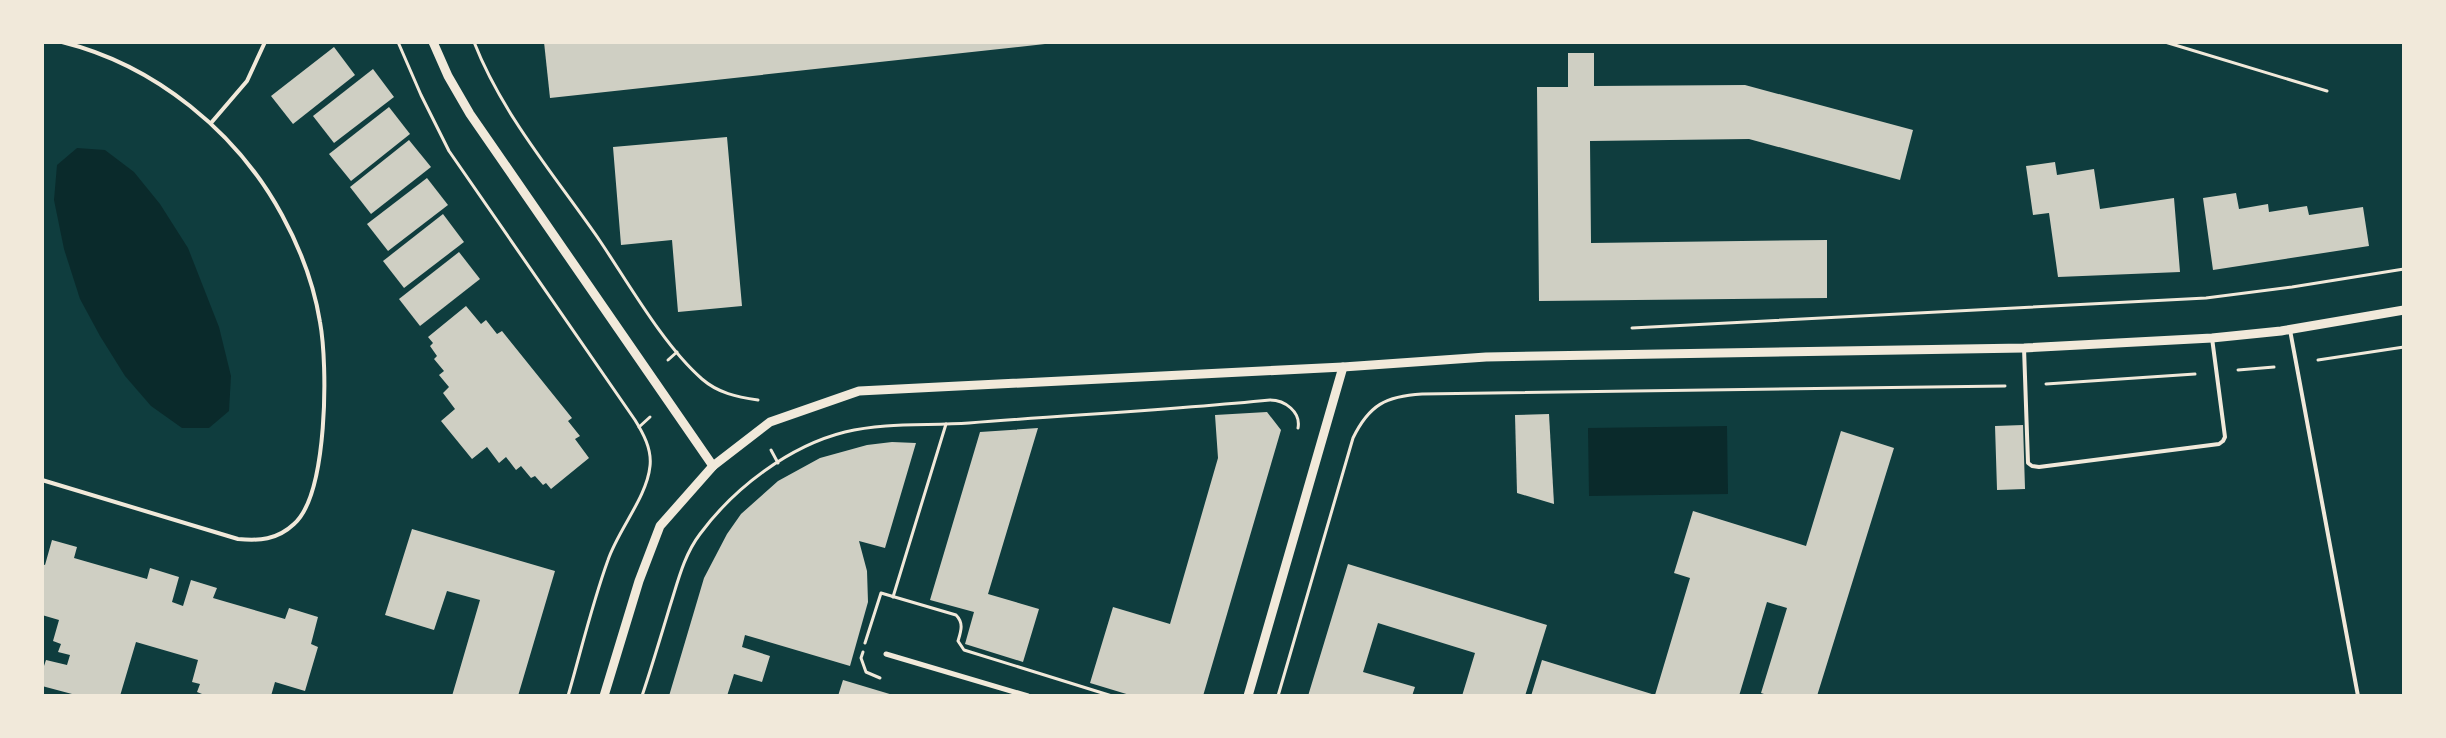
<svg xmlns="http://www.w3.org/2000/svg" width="2446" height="738" font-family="Ubuntu,sans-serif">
<rect width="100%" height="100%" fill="#0f3d3e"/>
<!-- water -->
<g fill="#0a2a2b">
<path d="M77,148l28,2 29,22 26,32 28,44 31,79 12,49 -2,35 -20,17h-27l-31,-22 -26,-30 -25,-40 -20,-37 -16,-50 -10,-49 3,-35z"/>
<path d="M1727,426l1,68 -139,2 -1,-68z"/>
</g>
<!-- building -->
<g fill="#cfcfc3">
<path d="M544,42h501v2l-495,54z"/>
<path d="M334,47l21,28 -62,49 -22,-28z"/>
<path d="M1568,53h26v33l151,-1 168,45 -13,50 -151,-41 -159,2 1,102 236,-3v58l-288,3 -2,-214h31z"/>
<path d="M373,69l21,28 -60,46 -21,-27z"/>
<path d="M389,107l21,27 -59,47 -22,-27z"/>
<path d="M727,137l15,169 -64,6 -6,-72 -51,5 -8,-98z"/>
<path d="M409,140l22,27 -60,47 -21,-27z"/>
<path d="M2055,162l2,13 37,-6 6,40 74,-11 6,74 -122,5 -9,-64 -16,2 -7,-49z"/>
<path d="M427,178l21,27 -60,46 -21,-27z"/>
<path d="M2236,193l3,16 29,-5 1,8 38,-6 2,9 54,-8 6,39 -156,24 -10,-72z"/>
<path d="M443,214l21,28 -60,46 -21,-27z"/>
<path d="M459,252l21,27 -60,47 -21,-27z"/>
<path d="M466,306l15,18 5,-4 11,14 5,-3 70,87 -4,3 12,15 -5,3 14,19 -38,31 -5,-6 -3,2 -8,-9 -4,2 -10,-12 -5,4 -10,-13 -7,6 -12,-16 -15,12 -31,-38 14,-12 -12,-16 6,-6 -10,-12 5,-4 -10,-12 3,-3 -7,-10 3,-3 -5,-6z"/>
<path d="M1267,412l14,18 -78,266h-70l-43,-13 23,-76 57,17 48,-166 -3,-43z"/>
<path d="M1549,414l5,90 -37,-11 -2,-78z"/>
<path d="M2023,425l2,64 -28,1 -2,-64z"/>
<path d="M1038,428l-50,166 51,15 -16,53 -58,-18 9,-32 -44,-12 50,-168z"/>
<path d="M1841,431l53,17 -77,248h-47l-9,-3 26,-85 -20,-6 -28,94h-208l11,-36 113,35 35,-117 -16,-5 19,-62 113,35z"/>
<path d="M892,442l24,1 -31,105 -26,-7 8,30 1,31 -18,64 -105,-31 -3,12 28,9 -8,26 -28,-8 -7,22h-58l35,-118 23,-44 14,-20 37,-33 42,-23 47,-13z"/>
<path d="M412,529l143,42 -37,125h-66l28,-96 -33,-9 -13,39 -49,-15z"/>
<path d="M52,540l25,7 -3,11 73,21 3,-11 29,9 -7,25 11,4 8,-26 26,8 -4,10 72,21 4,-11 29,9 -7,27 7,3 -13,44 -30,-9 -4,14h-64l-10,-4 3,-8 -8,-2 6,-22 -62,-18 -16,54h-49l1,-2 -30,-8v-14l4,-12 21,5 3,-10 -12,-3 3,-8 -8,-3 6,-21 -17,-5v-51l3,1z"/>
<path d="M1348,564l199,61 -22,71h-63l13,-43 -97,-30 -15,49 52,15 -3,9h-104z"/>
<path d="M843,680l50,15v1h-55z"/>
</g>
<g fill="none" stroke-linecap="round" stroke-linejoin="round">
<!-- path -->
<g stroke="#f1e9da" stroke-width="3">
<path d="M398,42l23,53 28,56 186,269c8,13 17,29 15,46 -3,31 -32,64 -42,94 -16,44 -27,91 -40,136"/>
<path d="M474,42c29,74 82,135 126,199 29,43 64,105 102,138 16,14 35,18 56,21"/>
<path d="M2165,42l162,49"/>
<path d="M1632,328l574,-30 86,-11 112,-18"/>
<path d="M668,360l9,-8"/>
<path d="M2318,360l86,-13"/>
<path d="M2238,370l36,-3"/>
<path d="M2046,384l149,-10"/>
<path d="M639,427l11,-10"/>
<path d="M771,450l7,13"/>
<path d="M893,597l53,-173"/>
<path d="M865,643l16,-50 75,22c8,8 5,16 2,26l6,9 148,46"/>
<path d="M863,652l-2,6 5,14 14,6"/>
<path d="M642,696c10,-30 19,-60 28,-90 8,-25 14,-51 30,-72 34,-46 89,-88 145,-102 40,-10 83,-6 124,-9 100,-8 201,-13 301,-23 15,0 31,12 28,28"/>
<path d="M1278,696l75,-258c16,-33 33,-42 69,-44l583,-8"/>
</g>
<!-- service -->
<g stroke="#f1e9da" stroke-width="4">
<path d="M211,123l36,-42 18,-39"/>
<path d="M2290,330l68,366"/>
<path d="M2024,348l4,115 4,3 7,1 180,-23 4,-3 2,-4 -13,-99"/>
<path d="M42,480l196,59c21,2 39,1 56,-15 34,-30 34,-159 26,-202 -6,-37 -20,-74 -38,-107 -45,-83 -127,-150 -220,-173"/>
</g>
<!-- minor -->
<path stroke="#f1e9da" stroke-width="5" d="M886,654l142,42"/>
<!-- tertiary -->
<g stroke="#f1e9da" stroke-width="9">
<path d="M433,42l15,34 22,38 243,352"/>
<path d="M604,696l35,-115 21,-55 53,-60 57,-44 89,-31 484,-24 143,-10 538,-9 188,-10 69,-7 123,-21"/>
<path d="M1248,696l95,-329"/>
</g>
</g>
<!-- border -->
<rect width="2446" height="738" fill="none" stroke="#f1e9da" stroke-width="88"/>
</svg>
